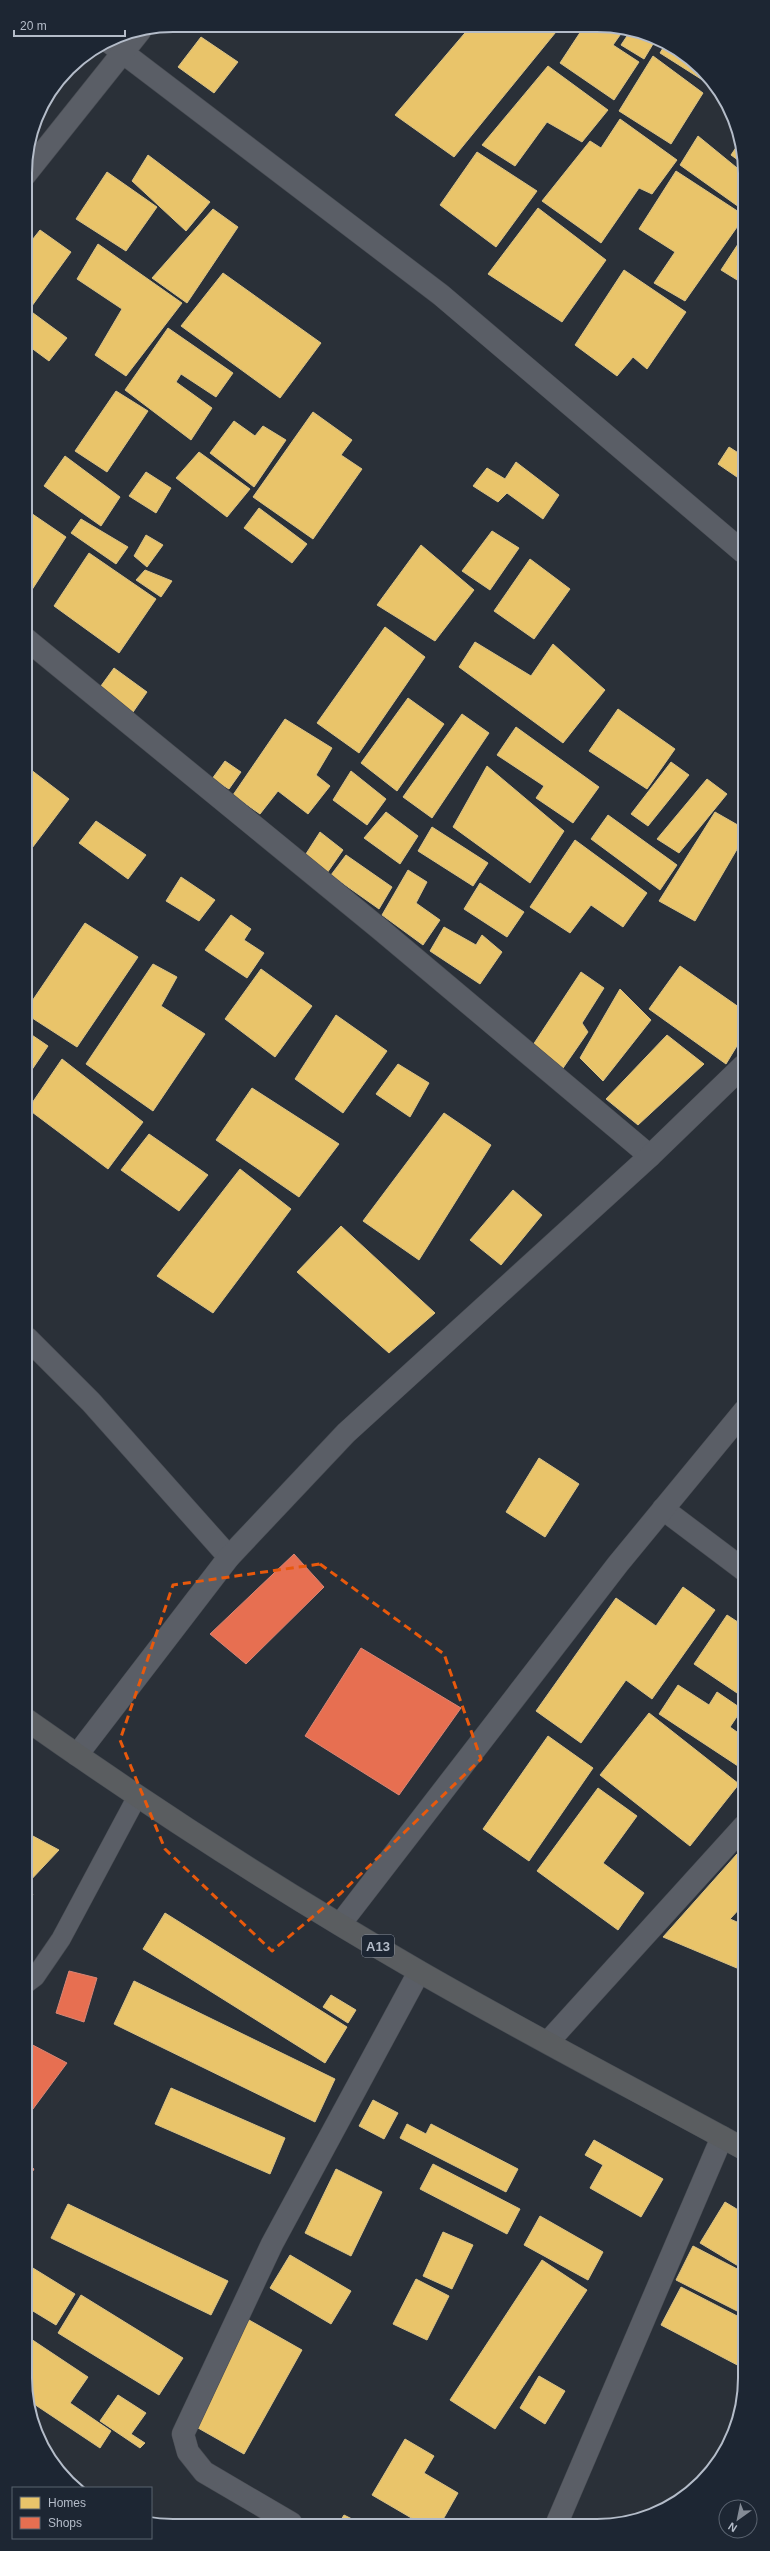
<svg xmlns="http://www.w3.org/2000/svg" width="770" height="2551" font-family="Helvetica,sans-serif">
<rect width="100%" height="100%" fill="#2a3038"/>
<!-- homes -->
<g fill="#e9c46a" stroke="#d9c286">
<path d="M470,27h90l-106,130 -59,-42z"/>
<path d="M583,28h42l-12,17 26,17 -25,38 -54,-37z"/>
<path d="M631,30l25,9 -12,20 -23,-14z"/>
<path d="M201,37l37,25 -24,31 -36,-26z"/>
<path d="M666,43l36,26 10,17 -52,-33z"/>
<path d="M653,56l50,37 -32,51 -52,-33z"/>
<path d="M548,66l60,44 -26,32 -35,-20 -32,44 -33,-21z"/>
<path d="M620,119l57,41 -25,34 -13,-6 -38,55 -59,-42 48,-60 11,7z"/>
<path d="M698,136l44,36v29l-3,6 -59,-42z"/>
<path d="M741,140l1,5v18l-11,-8z"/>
<path d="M477,152l60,39 -41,56 -56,-42z"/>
<path d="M148,155l62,47 -24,29 -54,-50z"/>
<path d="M676,171l66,43v6l-57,81 -31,-18 21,-31 -36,-23z"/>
<path d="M107,172l50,35 -31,44 -50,-32z"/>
<path d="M538,208l68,52 -44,62 -74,-48z"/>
<path d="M213,209l25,18 -51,76 -35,-25z"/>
<path d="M40,230l31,22 -42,58 38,28 -18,23 -23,-17 -1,-95z"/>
<path d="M742,238v45l-21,-13z"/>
<path d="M98,244l84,59 -56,73 -31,-21 27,-46 -45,-30z"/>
<path d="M624,270l62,42 -39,57 -14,-12 -16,19 -42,-31z"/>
<path d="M223,273l98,70 -41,55 -99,-72z"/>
<path d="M168,328l65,45 -17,24 -35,-23 -5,8 36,26 -21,32 -66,-50z"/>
<path d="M116,391l32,20 -41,61 -32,-21z"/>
<path d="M313,412l39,28 -11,15 21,14 -49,70 -60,-42z"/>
<path d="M234,421l21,15 8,-10 23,14 -32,47 -44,-34z"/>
<path d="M729,447l14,9v11l-6,10 -19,-13z"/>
<path d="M199,452l51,37 -23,28 -51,-39z"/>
<path d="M65,456l55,41 -19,29 -57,-40z"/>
<path d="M516,462l43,33 -16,24 -36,-26 -9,9 -25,-16 14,-18 18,11z"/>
<path d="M146,472l25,16 -15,25 -27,-17z"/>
<path d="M259,508l48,36 -15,19 -48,-35z"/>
<path d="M28,511l38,26 -40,62v-84z"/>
<path d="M81,519l47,28 -12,17 -45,-31z"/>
<path d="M492,531l27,17 -29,42 -28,-19z"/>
<path d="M146,535l17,10 -16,22 -13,-11z"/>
<path d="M421,545l53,45 -39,51 -58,-36z"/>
<path d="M89,553l67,46 -37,54 -65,-47z"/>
<path d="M530,559l40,30 -36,50 -40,-28z"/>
<path d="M145,570l27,11 -11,16 -25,-17z"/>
<path d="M385,627l40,30 -66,96 -42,-30z"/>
<path d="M475,642l56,34 22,-32 52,46 -42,53 -104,-76z"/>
<path d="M114,668l33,24 -16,23 -33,-25z"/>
<path d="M408,698l36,26 -47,67 -36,-28z"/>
<path d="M618,709l57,40 -28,40 -58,-38z"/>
<path d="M462,714l27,19 -57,85 -29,-21z"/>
<path d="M285,719l47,29 -16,27 14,11 -22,28 -30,-23 -18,23 -27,-19z"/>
<path d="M516,727l83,60 -26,36 -37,-25 8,-12 -47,-31z"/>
<path d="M225,761l16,11 -12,17 -17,-10z"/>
<path d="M671,762l18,13 -41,51 -17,-12z"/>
<path d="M26,766l43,33 -43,57z"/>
<path d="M487,766l77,65 -34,52 -77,-56z"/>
<path d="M351,771l35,28 -19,26 -34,-25z"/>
<path d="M707,779l20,15 -48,59 -22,-14z"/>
<path d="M386,812l32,24 -18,28 -36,-26z"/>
<path d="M715,812l28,16v11l-48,82 -36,-20z"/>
<path d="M608,815l69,50 -17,25 -69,-51z"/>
<path d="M96,821l50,34 -18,24 -49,-36z"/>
<path d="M432,827l56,36 -15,23 -55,-35z"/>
<path d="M320,832l23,18 -16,23 -23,-16z"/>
<path d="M575,840l72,53 -24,34 -32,-22 -21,28 -40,-26z"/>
<path d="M346,855l46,32 -13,22 -48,-34z"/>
<path d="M408,870l19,12 -11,21 24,17 -17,25 -41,-30z"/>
<path d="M181,877l34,23 -16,21 -33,-20z"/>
<path d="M480,883l44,29 -17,25 -43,-28z"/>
<path d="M231,915l20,14 -7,11 20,13 -17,25 -42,-28z"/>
<path d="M85,923l53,34 -61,90 -51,-33v-4z"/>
<path d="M444,927l32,18 6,-10 20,17 -22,32 -50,-33z"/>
<path d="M153,964l24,13 -16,29 44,28 -52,77 -67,-47z"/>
<path d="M680,966l63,44v26l-17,28 -77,-55z"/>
<path d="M261,969l51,37 -37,51 -50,-38z"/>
<path d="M581,972l23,16 -22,35 6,9 -27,39 -30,-23z"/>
<path d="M620,989l31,31 -48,61 -23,-23z"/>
<path d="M336,1015l51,36 -44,62 -48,-34z"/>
<path d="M26,1031l22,15 -19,28 -3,-2z"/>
<path d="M667,1035l37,29 -66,61 -32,-26z"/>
<path d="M62,1059l81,63 -35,47 -80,-60z"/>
<path d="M398,1064l31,19 -19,34 -34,-23z"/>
<path d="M252,1088l87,56 -40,53 -83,-57z"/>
<path d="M444,1113l47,32 -72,115 -56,-39z"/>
<path d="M149,1134l59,41 -29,36 -58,-41z"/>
<path d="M240,1169l51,40 -78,104 -56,-37z"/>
<path d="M513,1190l29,25 -41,50 -31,-25z"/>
<path d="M341,1226l94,87 -46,40 -92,-81z"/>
<path d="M539,1458l40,26 -34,53 -39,-25z"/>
<path d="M683,1587l32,23 -63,89 -26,-19 -45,63 -45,-32 80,-113 40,28z"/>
<path d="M727,1615l17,11 -1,71 -49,-33z"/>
<path d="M678,1685l31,20 8,-13 25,17 -12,18 14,10v33l-85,-56z"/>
<path d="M649,1713l90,71 -49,62 -90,-71z"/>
<path d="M548,1736l45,32 -64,93 -46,-32z"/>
<path d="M598,1788l39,28 -34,47 41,30 -26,37 -81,-59z"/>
<path d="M31,1835l28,15 -32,34v-45z"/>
<path d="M737,1854l7,6v44l-14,15 14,6v46l-81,-34z"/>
<path d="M27,1889l6,5 -6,9z"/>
<path d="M165,1913l182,114 -22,36 -182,-114z"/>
<path d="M134,1981l201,98 -20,43 -201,-98z"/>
<path d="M331,1995l25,15 -8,13 -25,-16z"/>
<path d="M171,2088l114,50 -15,36 -115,-50z"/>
<path d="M373,2100l25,13 -14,26 -25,-13z"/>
<path d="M407,2124l19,10 5,-10 87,45 -12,23 -106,-54z"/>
<path d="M594,2140l69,39 -22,38 -51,-29 13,-23 -18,-10z"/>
<path d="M433,2164l87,45 -13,25 -87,-45z"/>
<path d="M336,2169l46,23 -31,64 -46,-23z"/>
<path d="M725,2202l20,12v45l-5,8 -40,-24z"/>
<path d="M68,2204l160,77 -17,34 -160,-77z"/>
<path d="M540,2216l63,36 -15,28 -64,-35z"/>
<path d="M443,2232l30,13 -21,44 -29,-13z"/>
<path d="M693,2246l52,27v42l-69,-35z"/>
<path d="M290,2255l61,36 -20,33 -61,-36z"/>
<path d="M542,2260l45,30 -92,139 -45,-29z"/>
<path d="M28,2265l47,29 -19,31 -28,-17z"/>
<path d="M416,2279l33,17 -22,44 -34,-16z"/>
<path d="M681,2287l64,33v49l-84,-44z"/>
<path d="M81,2295l102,63 -24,37 -101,-62z"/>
<path d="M249,2320l53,30 -58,104 -53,-30z"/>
<path d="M28,2337l60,40 -18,26 41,28 -11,17 -72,-48z"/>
<path d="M539,2376l26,15 -20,33 -25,-16z"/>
<path d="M118,2395l28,18 -15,21 14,9 -5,5 -40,-27z"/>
<path d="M405,2439l29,17 -10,17 34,20 -17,30h-21l-48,-28z"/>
<path d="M344,2515l16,8h-21z"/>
</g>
<!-- shops -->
<g fill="#e76f51" stroke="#d88675">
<path d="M294,1554l30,33 -78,77 -36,-30z"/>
<path d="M361,1648l100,60 -62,87 -94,-59z"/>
<path d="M69,1971l28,7 -13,44 -28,-9z"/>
<path d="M27,2042l40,21 -40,54z"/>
<path d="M28,2165l6,4 -6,10z"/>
</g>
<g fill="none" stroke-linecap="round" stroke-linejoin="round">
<!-- lane casing -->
<g stroke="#484c53" stroke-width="20">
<path id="lane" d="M27,1983l8,-6 26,-38 77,-144"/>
</g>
<!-- street casing -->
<g stroke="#484c53" stroke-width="23">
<g id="street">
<path d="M109,42l332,253 302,257"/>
<path d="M25,175l115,-144"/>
<path d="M26,639l354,290 270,227"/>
<path d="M27,1338l64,64 138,155"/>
<path d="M663,1509l81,61"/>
<path d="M77,1755l152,-198 117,-124 304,-277 93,-90"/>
<path d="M341,1923l277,-359 126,-153"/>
<path d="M548,2042l196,-216"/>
<path d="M291,2523l-87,-51 -16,-20 -5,-18 89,-190 147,-272"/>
<path d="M557,2523l165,-386"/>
</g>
</g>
<!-- highway casing -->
<g stroke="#474c53" stroke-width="23">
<path id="highway" d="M27,1720c126,89 258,174 393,252 106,61 216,118 324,177"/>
</g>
<!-- lane -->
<use href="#lane" stroke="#5a5e66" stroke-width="19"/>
<!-- street -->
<use href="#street" stroke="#5a5e66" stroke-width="22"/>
<!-- highway -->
<use href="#highway" stroke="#5a5d60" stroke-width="22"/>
</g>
<!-- marked area -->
<path fill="none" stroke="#e8590c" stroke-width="3" stroke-dasharray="8 5" stroke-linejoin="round" d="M320,1564l124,90 37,105 -140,134 -69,58 -107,-102 -45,-109 53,-155z"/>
<g text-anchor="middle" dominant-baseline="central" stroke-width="4" stroke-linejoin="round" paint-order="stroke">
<!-- shield labels -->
<rect fill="#1d2633" stroke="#878f9c" stroke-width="1" x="362" y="1935" width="32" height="22" rx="3"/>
<g font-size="13" font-weight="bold" fill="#b4bcc9">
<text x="378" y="1946">A13</text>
</g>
</g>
<!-- crop -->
<path d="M0 0H770V2551H0ZM173 32H597A141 141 0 0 1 738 173V2378A141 141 0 0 1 597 2519H173A141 141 0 0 1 32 2378V173A141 141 0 0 1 173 32Z" fill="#1d2633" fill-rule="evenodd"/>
<path fill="none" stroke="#b4bcc9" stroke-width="2" d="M173 32H597A141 141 0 0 1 738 173V2378A141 141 0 0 1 597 2519H173A141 141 0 0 1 32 2378V173A141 141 0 0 1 173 32Z"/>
<!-- legend -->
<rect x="12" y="2487" width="140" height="52" fill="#1d2633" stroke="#59626f"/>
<rect x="20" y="2497" width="20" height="12" fill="#e9c46a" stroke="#59626f"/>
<text x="48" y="2507" font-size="12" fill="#b4bcc9">Homes</text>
<rect x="20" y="2517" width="20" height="12" fill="#e76f51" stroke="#59626f"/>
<text x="48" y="2527" font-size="12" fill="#b4bcc9">Shops</text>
<!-- north arrow -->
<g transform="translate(738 2519) rotate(213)"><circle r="19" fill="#1d2633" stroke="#59626f"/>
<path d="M0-3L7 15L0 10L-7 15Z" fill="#848b96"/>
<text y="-6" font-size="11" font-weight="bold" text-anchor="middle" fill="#b4bcc9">N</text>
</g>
<!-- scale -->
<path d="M14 30v6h111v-6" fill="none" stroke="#b4bcc9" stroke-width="2"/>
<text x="20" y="30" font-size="12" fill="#b4bcc9" stroke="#1d2633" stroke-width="3" paint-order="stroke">20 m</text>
</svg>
